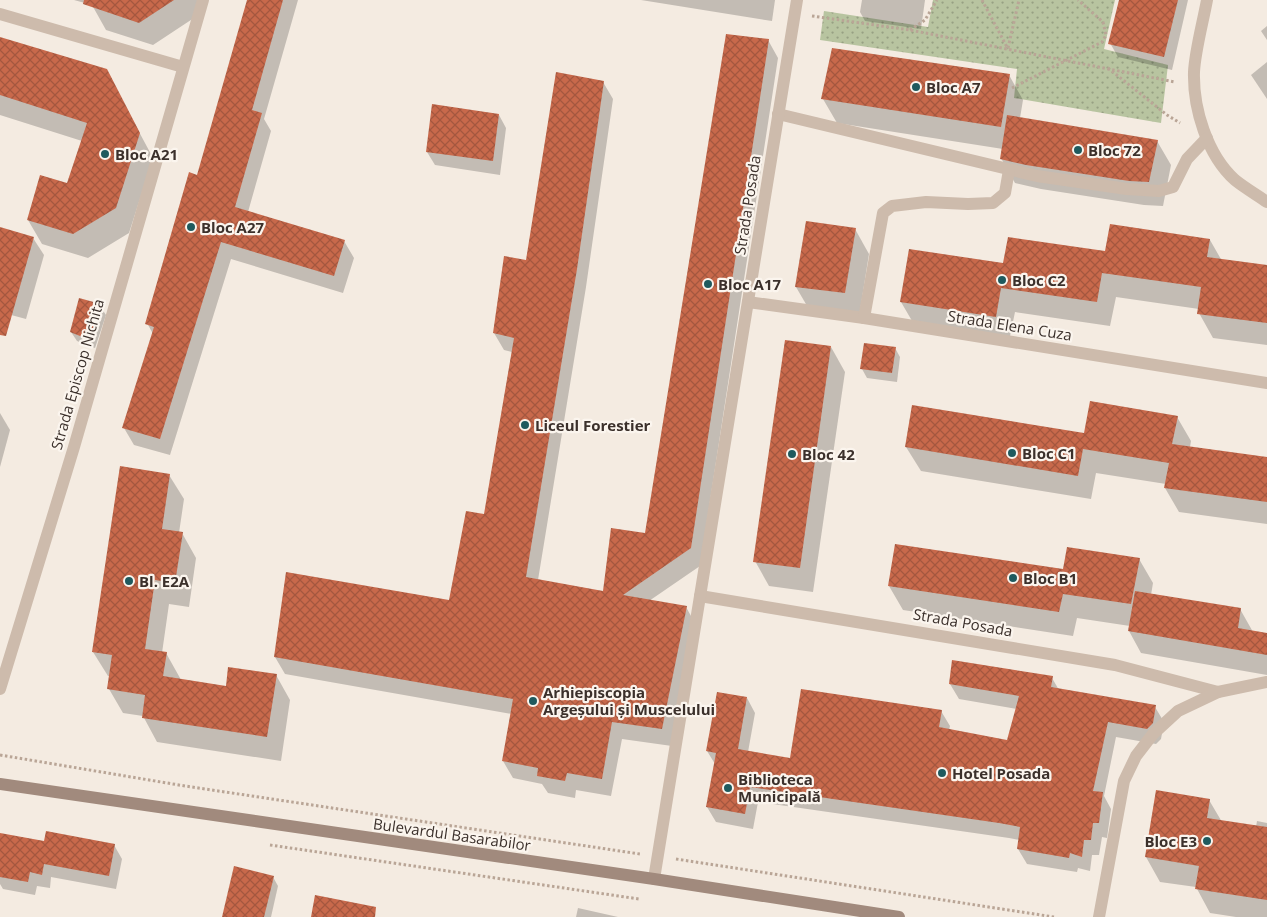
<svg xmlns="http://www.w3.org/2000/svg" width="1267" height="917" font-family="'Open Sans',sans-serif">
<defs>
<pattern id="park-dots" width="8" height="8" patternUnits="userSpaceOnUse" patternTransform="scale(1.25)"><rect width="8" height="8" fill="#b8c4a0"/><path d="M2 2h.1M6 6h.1" fill="none" stroke="#97a083" stroke-width="1.8" stroke-linecap="round"/></pattern>
<pattern id="building-cross-hatch" width="8" height="8" patternUnits="userSpaceOnUse" patternTransform="scale(1.25)"><rect width="8" height="8" fill="#c8694b"/><path d="M0 0l8 8M0 8l8-8" fill="none" stroke="#a4573f"/></pattern>
</defs>
<rect width="100%" height="100%" fill="#f4ebe1"/>
<!-- park -->
<path fill="url(#park-dots)" d="M933,0h182l-11,49 64,16 -7,58 -147,-25 3,-29 -197,-29 4,-29 104,16z"/>
<!-- shadow -->
<g fill="#0003">
<path d="M74,0h131l-5,14 -47,31 -47,-15 -14,-25z"/>
<path d="M248,0h50l-34,119 7,12 -23,81 96,29 10,17 -11,35 -112,-34 -61,196 -36,-10 -10,-17 29,-94 -6,-11 51,-147z"/>
<path d="M641,0h134l-3,21z"/>
<path d="M862,0h63l-4,29 -56,-8 -5,-9z"/>
<path d="M1120,0h68l-16,70 -54,-13 -8,-14z"/>
<path d="M1267,26v14l-6,-9z"/>
<path d="M0,38l106,32 47,88 -24,75 -41,25 -46,-14 -14,-24 40,-35 14,-44 -82,-26z"/>
<path d="M768,40l10,18 -78,508 -51,35 37,6 10,18 -24,121 -50,-7 -11,57 -35,-6 -1,8 -27,-5 -6,-9 -29,-6 -10,-17 9,-47 -227,-40 -10,-17 175,-56 35,-86 27,-163 -8,-2 -10,-17 33,-71 76,-180 10,17 -27,188 -48,293 66,12 42,-57z"/>
<path d="M1267,62v37l-16,-24z"/>
<path d="M1009,75l14,25 -3,18 137,23 14,24 -8,41 -19,-1 -103,-16 -26,-6 -14,-25 2,-9 -166,-26 -14,-24z"/>
<path d="M499,115l7,13 -6,47 -65,-10 -8,-13z"/>
<path d="M0,229l33,9 11,17 -18,64 -26,-7z"/>
<path d="M855,229l14,25 -10,63 -49,-6 -14,-24z"/>
<path d="M1210,240l12,21 45,6v78l-54,-7 -14,-25v-4l-83,-12 -6,29 -95,-14 -6,29 -94,-15 -14,-24 103,-38z"/>
<path d="M100,306l6,9 -11,33 -18,-7 -6,-9z"/>
<path d="M831,347l14,25 -32,220 -44,-6 -14,-25z"/>
<path d="M895,348l5,9 -3,25 -30,-4 -5,-9z"/>
<path d="M0,413l10,17 -10,37z"/>
<path d="M1177,417l14,24 -1,6 77,12v65l-88,-12 -14,-24 1,-4 -70,-11 -5,26 -170,-28 -15,-24 179,-12z"/>
<path d="M169,475l15,24 -5,34h3l14,25 -7,49 -20,-3 -7,49h4l14,25v2l47,7 49,-12 14,25 -9,61 -124,-19 -14,-26 -20,-3 -14,-24 1,-13h-2l-15,-24z"/>
<path d="M1139,559l14,24 -2,12 89,14 13,23 14,2v41l-126,-22 -12,-22 1,-5 -53,-8 -4,18 -170,-26 -14,-24 175,-16z"/>
<path d="M953,662l99,16 7,12 96,17 9,15 -3,17 -5,5 -40,-7 -12,59 7,13 -4,29 -5,-1 -3,18h-7l-2,16 -12,-3 -1,4 -50,-8 -9,-15 2,-9 -11,-2 -251,-36 -5,27 -37,-7 -9,-15 8,-43 -8,-13 40,-53 8,15 -7,39 43,8 150,-49 9,15 -1,4 59,11 9,-32 -58,-10 -9,-15z"/>
<path d="M1157,791l52,9 13,22 34,5 1,-6 10,2v94h-31l-26,-4 -14,-26 -36,-5 -14,-25z"/>
<path d="M45,843l69,2 8,14 -6,30 -65,-12 -1,11 -13,-2 -2,9 -32,-6 -3,-5v-35z"/>
<path d="M273,877l5,9 -7,31h-47z"/>
<path d="M578,908l40,9h-42z"/>
</g>
<!-- building -->
<g fill="url(#building-cross-hatch)">
<path d="M84,0h90l-35,23 -56,-19z"/>
<path d="M247,0h36l-31,110 10,3 -27,94 110,33 -11,36 -113,-34 -61,197 -38,-11 32,-101 -9,-3 44,-152 8,3z"/>
<path d="M1119,0h59l-14,57 -56,-13z"/>
<path d="M726,34l43,5 -78,509 -68,47 64,11 -25,123 -50,-7 -10,57 -35,-6 -2,8 -28,-5 1,-8 -36,-7 11,-62 -239,-42 12,-85 163,28 17,-89 18,3 30,-176 -21,-5 11,-77 22,4 30,-188 48,9 -27,188 -51,308 77,14 8,-63 34,5z"/>
<path d="M0,37l107,32 33,64 -24,75 -43,26 -46,-14 13,-45 27,8 20,-60 -87,-28z"/>
<path d="M832,48l178,26 -9,53 -180,-28z"/>
<path d="M432,104l67,10 -6,47 -67,-9z"/>
<path d="M1007,115l151,25 -9,42 -20,-1 -103,-16 -26,-6z"/>
<path d="M806,221l50,7 -11,65 -50,-6z"/>
<path d="M1110,224l100,15 -3,18 60,8v58l-70,-9 4,-27 -99,-14 -5,29 -96,-14 -5,29 -96,-15 9,-53 94,14 5,-26 97,14z"/>
<path d="M0,227l34,10 -28,99 -6,-1z"/>
<path d="M79,298l22,6 -11,36 -20,-8z"/>
<path d="M785,340l46,6 -31,222 -47,-6z"/>
<path d="M864,343l32,4 -4,26 -32,-4z"/>
<path d="M1090,401l88,15 -6,28 95,13v45l-103,-14 5,-25 -86,-14 -5,27 -173,-29 7,-42 172,28z"/>
<path d="M120,466l50,8 -8,55 21,3 -8,51 -20,-3 -10,69 22,3 -4,24 63,10 2,-19 49,7 -10,63 -125,-19 3,-23 -38,-6 5,-34 -20,-3z"/>
<path d="M895,544l168,25 4,-22 73,11 -9,46 -68,-10 -4,18 -171,-26z"/>
<path d="M1135,591l106,17 -3,20 29,5v22l-139,-24z"/>
<path d="M952,660l101,16 -2,11 105,18 -3,18 -6,6 -39,-7 -15,69 10,1 -4,31h-6l-2,17h-7l-2,17 -12,-4 -1,5 -52,-9 3,-22 -21,-4 -249,-36 -5,27 -39,-7 10,-54 -10,-2 11,-59 30,5 -9,52 52,9 11,-69 141,21 -3,17 68,13 12,-44 -70,-12z"/>
<path d="M1156,790l54,9 -3,19 60,9v73l-72,-11 4,-23 -54,-9z"/>
<path d="M46,831l69,13 -6,32 -65,-12 -2,11 -12,-3 -2,10 -28,-5v-44l44,8z"/>
<path d="M234,866l40,10 -10,41h-42z"/>
<path d="M315,895l61,12 -1,10h-64z"/>
</g>
<g fill="none" stroke-linecap="round" stroke-linejoin="round">
<!-- path -->
<g stroke="#b9a596" stroke-width="3" stroke-dasharray="2.5 2.5" stroke-linecap="butt">
<path d="M982,0l26,49"/>
<path d="M812,16l98,14 265,52"/>
<path d="M910,30l15,-10 12,-20"/>
<path d="M1008,48l11,-48"/>
<path d="M1108,68l59,47 13,8"/>
<path d="M1012,88l90,-46 4,-7 -3,-13 -25,-22"/>
<path d="M0,755l185,31 455,68"/>
<path d="M270,845l369,54"/>
<path d="M676,859l378,58"/>
</g>
<!-- street -->
<g stroke="#cdbbac" stroke-width="12">
<path d="M1207,0c-4,22 -12,51 -13,72 -1,36 13,83 41,108 10,8 22,15 32,22"/>
<path d="M0,14l183,53"/>
<path d="M778,114l259,62 90,13 32,2 14,-4 14,-28 20,-21"/>
<path d="M748,302l116,16 403,65"/>
<path d="M864,318l19,-105 9,-7 34,-4 42,2 25,-1 12,-10 4,-23"/>
<path d="M700,596l415,69 103,27"/>
<path d="M0,689l74,-242 129,-447"/>
<path d="M654,879l143,-879"/>
<path d="M1099,917l25,-136 12,-25 17,-22 25,-23 40,-19 49,-10"/>
</g>
<!-- secondary -->
<path stroke="#a18a7d" stroke-width="12" d="M0,784l654,95 245,38"/>
</g>
<!-- markers -->
<g fill="#1f5a5e" stroke="#fbf5ee" stroke-width="2">
<circle cx="916" cy="87" r="5"/>
<circle cx="1078" cy="150" r="5"/>
<circle cx="105" cy="154" r="5"/>
<circle cx="191" cy="227" r="5"/>
<circle cx="1002" cy="280" r="5"/>
<circle cx="708" cy="284" r="5"/>
<circle cx="525" cy="425" r="5"/>
<circle cx="1012" cy="453" r="5"/>
<circle cx="792" cy="454" r="5"/>
<circle cx="1013" cy="578" r="5"/>
<circle cx="129" cy="581" r="5"/>
<circle cx="533" cy="701" r="5"/>
<circle cx="942" cy="773" r="5"/>
<circle cx="728" cy="788" r="5"/>
<circle cx="1207" cy="841" r="5"/>
</g>
<g text-anchor="middle" dominant-baseline="central" stroke-width="4.5" stroke-linejoin="round" paint-order="stroke">
<!-- poi labels -->
<g font-size="15" font-weight="bold" fill="#3b302b" stroke="#fbf5ee" text-anchor="start">
<text x="926" y="87">Bloc A7</text>
<text x="1088" y="150">Bloc 72</text>
<text x="115" y="154">Bloc A21</text>
<text x="201" y="227">Bloc A27</text>
<text x="1012" y="280">Bloc C2</text>
<text x="718" y="284">Bloc A17</text>
<text x="535" y="425">Liceul Forestier</text>
<text x="1022" y="453">Bloc C1</text>
<text x="802" y="454">Bloc 42</text>
<text x="1023" y="578">Bloc B1</text>
<text x="139" y="581">Bl. E2A</text>
<text x="543" y="692">Arhiepiscopia<tspan x="543" dy="17">Argeșului și Muscelului</tspan></text>
<text x="952" y="773">Hotel Posada</text>
<text x="738" y="779">Biblioteca<tspan x="738" dy="17">Municipală</tspan></text>
<text x="1197" y="841" text-anchor="end">Bloc E3</text>
</g>
<!-- street labels -->
<g font-size="15" fill="#3b302b" stroke="#fbf5ee">
<text transform="translate(747 205) rotate(-81)">Strada Posada</text>
<text transform="translate(1010 325) rotate(9)">Strada Elena Cuza</text>
<text transform="translate(77 374) rotate(-74)">Strada Episcop Nichita</text>
<text transform="translate(963 622) rotate(10)">Strada Posada</text>
<text transform="translate(452 834) rotate(8)">Bulevardul Basarabilor</text>
</g>
</g>
</svg>
